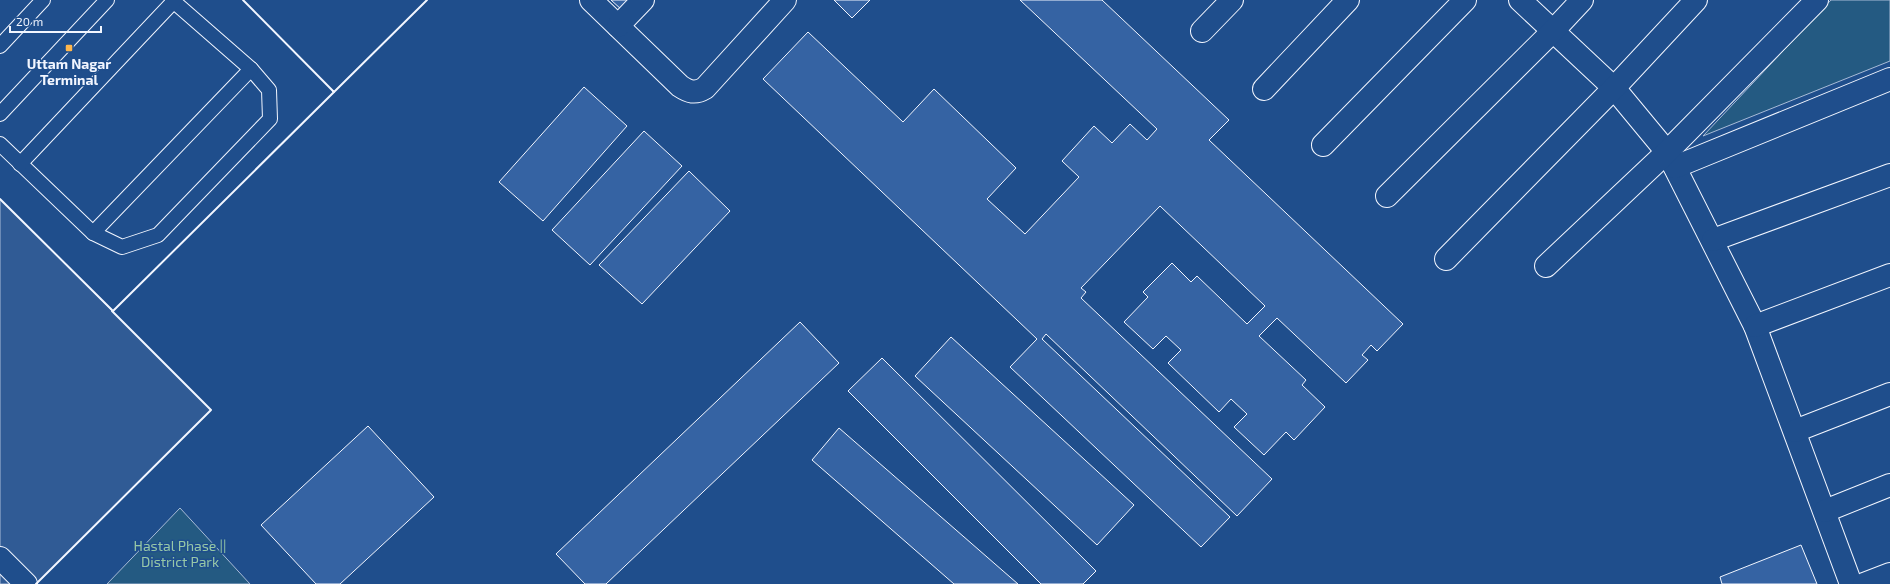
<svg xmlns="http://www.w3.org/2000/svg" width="1890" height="584" font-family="'Exo 2',sans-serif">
<rect width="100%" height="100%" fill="#1f4e8c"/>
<!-- green -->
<g fill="#245a82" stroke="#a8bbd7">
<path d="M1831,0h59v61l-187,75z"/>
<path d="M180,508l70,76h-143z"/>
</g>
<!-- parking -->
<path fill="#305b95" stroke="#a8bbd7" d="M0,199l211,211 -175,174h-36z"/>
<!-- building -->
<g fill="#3563a3" stroke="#f2f6ff">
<path d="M611,0h20l-9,10z"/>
<path d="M834,0h36l-18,18z"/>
<path d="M1020,0h82l127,120 -20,20 194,184 -26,27 -6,-6 -9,10 6,5 -22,23 -69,-65 -18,18 47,44 -4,5 23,22 -31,33 -8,-8 -22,23 -30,-28 13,-13 -16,-15 -12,13 -51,-49 13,-13 -15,-14 -13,13 -29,-27 24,-25 -5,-5 29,-29 19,19 6,-6 50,48 18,-18 -105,-100 -79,82 5,4 -5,6 191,181 -35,37 -191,-182 -4,5 188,178 -29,30 -191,-180 27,-28 -274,-260 45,-47 95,90 31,-33 82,79 -29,31 38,35 54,-57 -17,-16 32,-35 18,17 18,-19 17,16 10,-11z"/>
<path d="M584,87l43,39 -84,95 -44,-39z"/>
<path d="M644,131l38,35 -92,99 -38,-35z"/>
<path d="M689,171l41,40 -88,93 -43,-39z"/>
<path d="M800,322l39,41 -233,221h-21l-29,-30z"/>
<path d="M951,337l183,168 -37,40 -182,-169z"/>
<path d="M882,358l214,213 -13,13h-42l-193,-193z"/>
<path d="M368,426l66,71 -94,87h-24l-55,-59z"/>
<path d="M839,428l179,156h-64l-142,-124z"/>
<path d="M1801,545l16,39h-95l-2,-7z"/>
</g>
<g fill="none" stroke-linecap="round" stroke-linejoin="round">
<!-- lane casing -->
<g stroke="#f2f6ff" stroke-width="16">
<g id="lane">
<path d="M0,46l43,-46"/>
<path d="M0,114l107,-114"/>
<path d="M0,144l93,89 29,14 36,-12 112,-116 -1,-29 -18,-21 -79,-69"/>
<path d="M20,164l154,-163"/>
<path d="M93,233l158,-164"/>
</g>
</g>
<!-- street casing -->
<g stroke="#f2f6ff" stroke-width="24">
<g id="street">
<path d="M591,0l89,86c9,6 15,8 25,2l80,-88"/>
<path d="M1520,0l94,88 53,64 88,174 96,258"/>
<path d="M618,26l25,-26"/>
<path d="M1202,31l30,-31"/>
<path d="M1264,89l84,-89"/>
<path d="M1323,145l142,-145"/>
<path d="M1675,167l215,-88"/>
<path d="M1387,196l166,-165 29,-31"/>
<path d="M1713,240l177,-65"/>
<path d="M1446,259l168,-171 82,-88"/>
<path d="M1546,266l121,-114 150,-152"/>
<path d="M1755,326l135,-51"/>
<path d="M1795,431l95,-37"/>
<path d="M1825,511l65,-26"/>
<path d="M1864,584l26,-10"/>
</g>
</g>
<!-- secondary casing -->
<g stroke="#f2f6ff" stroke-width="24">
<path id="secondary" d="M0,558l26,26"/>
</g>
<!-- lane -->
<use href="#lane" stroke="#1f4e8c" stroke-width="14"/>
<!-- street -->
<use href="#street" stroke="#1f4e8c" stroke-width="22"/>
<!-- secondary -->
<use href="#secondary" stroke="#1f4e8c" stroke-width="22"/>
<!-- wall -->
<g stroke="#f2f6ff" stroke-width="2">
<path d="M333,91l1,1 93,-92"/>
<path d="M0,199l113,112 221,-219 -91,-92"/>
<path d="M36,584l175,-174 -99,-99"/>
</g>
</g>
<!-- markers -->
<rect fill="#ffb74d" stroke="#1f4e8c" stroke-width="1.5" x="65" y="44" width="8" height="8" rx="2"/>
<g text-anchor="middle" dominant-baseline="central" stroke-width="3" stroke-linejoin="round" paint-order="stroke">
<!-- poi labels -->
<g font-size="14" font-weight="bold" fill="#f2f6ff" stroke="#1f4e8c">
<text x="69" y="63">Uttam Nagar<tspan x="69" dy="16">Terminal</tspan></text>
</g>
<!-- park labels -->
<g font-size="14" fill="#97c8a6" stroke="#1f4e8c">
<text x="180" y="545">Hastal Phase ||<tspan x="180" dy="16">District Park</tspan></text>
</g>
</g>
<!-- scale -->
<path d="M10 26v6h91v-6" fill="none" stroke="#f2f6ff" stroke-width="2"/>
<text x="16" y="26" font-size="12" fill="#f2f6ff" stroke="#1f4e8c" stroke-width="3" paint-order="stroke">20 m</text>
</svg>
